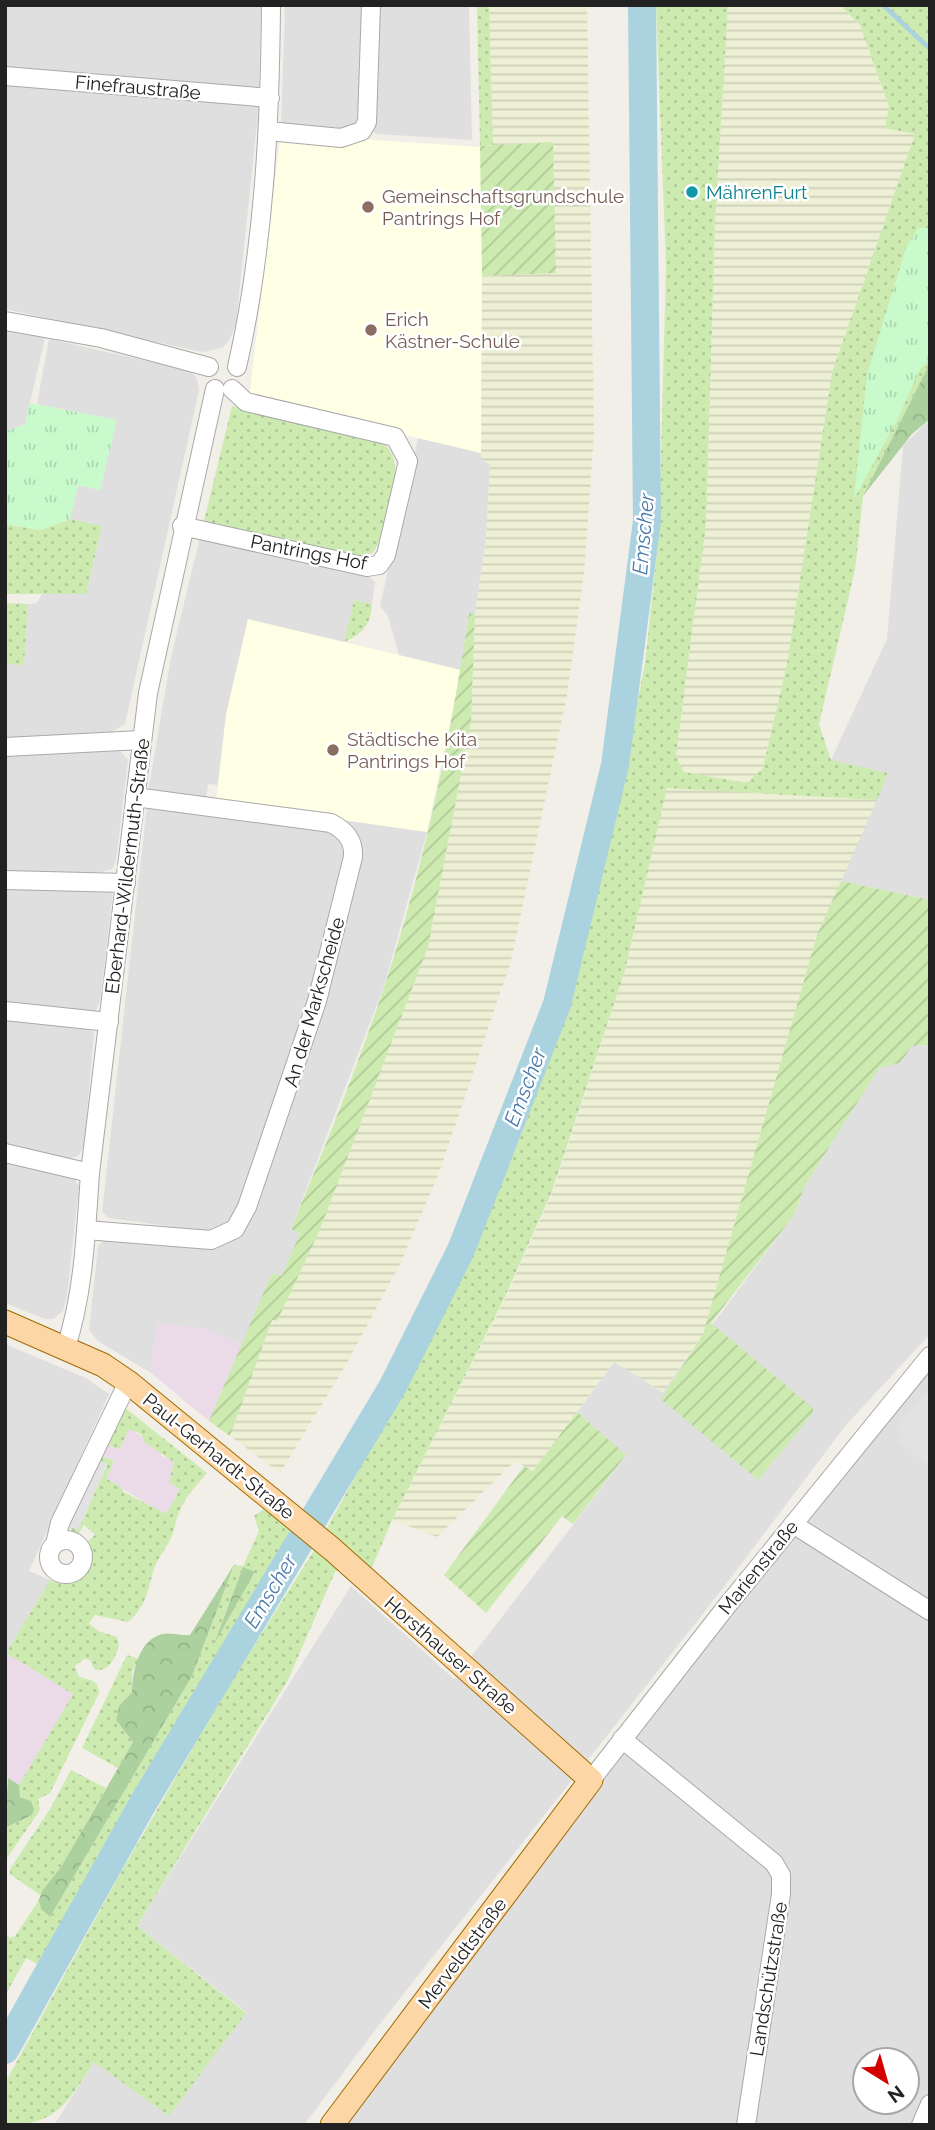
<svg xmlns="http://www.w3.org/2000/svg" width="935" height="2130" font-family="Raleway,sans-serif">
<defs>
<pattern id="farmland-rules" width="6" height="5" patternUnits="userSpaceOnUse" patternTransform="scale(1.75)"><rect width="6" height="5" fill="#eef0d5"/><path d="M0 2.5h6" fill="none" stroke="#ccceb7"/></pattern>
<pattern id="grass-dots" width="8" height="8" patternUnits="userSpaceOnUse" patternTransform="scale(1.75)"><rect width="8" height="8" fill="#cdebb0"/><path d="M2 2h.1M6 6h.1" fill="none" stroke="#b0c997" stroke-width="1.8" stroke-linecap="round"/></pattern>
<pattern id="forest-crowns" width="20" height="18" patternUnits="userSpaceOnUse" patternTransform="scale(1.75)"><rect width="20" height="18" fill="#add19e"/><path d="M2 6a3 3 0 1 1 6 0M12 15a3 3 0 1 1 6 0" fill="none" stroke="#95b388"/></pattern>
<pattern id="park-tufts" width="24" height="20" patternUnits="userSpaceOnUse" patternTransform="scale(1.75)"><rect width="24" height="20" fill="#c8facc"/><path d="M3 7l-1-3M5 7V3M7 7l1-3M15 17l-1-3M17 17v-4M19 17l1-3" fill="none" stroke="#acd6af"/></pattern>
<pattern id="garden-furrows" width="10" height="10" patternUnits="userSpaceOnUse" patternTransform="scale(1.75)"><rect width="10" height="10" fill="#cdebb0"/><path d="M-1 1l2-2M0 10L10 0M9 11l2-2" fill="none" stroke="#b0c997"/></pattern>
</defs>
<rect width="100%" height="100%" fill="#f2efe9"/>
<!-- residential -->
<g fill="#e0dfdf" fill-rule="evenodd">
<path d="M5,5h256l-2,84 -254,-20z"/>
<path d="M285,5h82l-5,113 -12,14 -69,-7z"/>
<path d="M375,5h94l3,135 -95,-6 -8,-4z"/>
<path d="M5,80l254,25 -23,219 -7,17 -7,7 -18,4 -11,-2 -188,-41z"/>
<path d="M5,330l40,8 -20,86 -20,8z"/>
<path d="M49,339l142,32 6,8 2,11 -74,334 -15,9 -105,5v-74h19l4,-60 9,-1 5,-9h44l16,-67 -32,-8 8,-34 22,5 16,-70 -79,-16z"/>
<path d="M930,419v481l-89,-19 46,-108 -56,-13 56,-121 16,-193z"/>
<path d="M418,438l63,15v7l9,3 -4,78 -11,73 -6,-1 -8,57 -62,-15 -11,-39 -8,-10z"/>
<path d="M200,537l165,36 10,9 -3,22 -18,-4 -10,42 -96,-22 -22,95 -8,70 -10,-1 -2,17 -58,-9 23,-135z"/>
<path d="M120,751l8,9 -12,101 -4,8 -10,3 -97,2v-118z"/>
<path d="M147,806l186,25 13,22 -43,168 -65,188 -11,16 -17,7 -101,-14 -7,-6z"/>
<path d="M332,818l95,14 -43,154 -93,243 9,4 -18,44 -10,-4 -30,72 -36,-16 -49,-5 -6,49 -53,-32 -9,-11 9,-83 6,-8 99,6 46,-28 52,-144 56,-238 -5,-8z"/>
<path d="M107,888l6,3 -13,111 -4,8 -7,5 -84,-8v-118z"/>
<path d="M5,1018l85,11 4,4 -10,114 -6,9 -11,3 -62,-15z"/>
<path d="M930,1045v289l-84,91 -126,167 -341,433 -75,100h-250l40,-63 152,-50 -109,-86 214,-340 103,93 172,-223 -49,-44 38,-51 47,31 133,-178 9,-27 75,-120 21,-4 12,-17z"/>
<path d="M5,1160l68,17 6,9 -12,110 -4,15 -10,8h-8l-40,-16z"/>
<path d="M5,1344l81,34 23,16 -80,177 21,9 -44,73z"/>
<path d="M930,1365v760h-595l256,-345zM865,2060h42v42h-42z"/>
</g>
<!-- industrial -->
<g fill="#ebdbe8">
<path d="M157,1323l49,6 36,16 -33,76 -58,-48z"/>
<path d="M129,1428l29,20 4,8 13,6 5,26 -14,27 -60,-36 8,-18 -15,-6 6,-12 14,7z"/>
<path d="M6,1653l68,41 -55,91 -14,-8z"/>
</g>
<!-- education -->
<g fill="#ffffe5">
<path d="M359,139l120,8 74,-5 -71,135 -1,176 -232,-55 31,-258z"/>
<path d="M248,619l213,51 -34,162 -211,-30 10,-87z"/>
</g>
<!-- farmland -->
<g fill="url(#farmland-rules)">
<path d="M489,5h98l7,430 -10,138 -17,122 -56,266 -72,212 -38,89 -54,101 -67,110 -50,-37 42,-116 4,1 43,-89 109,-285 43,-225 4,-108 11,-73 4,-77 -9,-4 1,-184 74,-3 -3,-130 -60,2z"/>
<path d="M728,5h112l20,20 29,83 26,26 -83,239 -45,291 -24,104 -16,15 -63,-11 -8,-16 30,-231 9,-301z"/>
<path d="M667,787l210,13 -60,135 -114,399 -40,58 -49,-30 -81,109 -18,-10 -78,76 -45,-17 112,-219 49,-110 72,-221z"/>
</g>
<!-- grass -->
<g fill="url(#grass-dots)" fill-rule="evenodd">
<path d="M477,5h12l4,140 -13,1z"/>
<path d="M656,5h72l-13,219 -9,301 -30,231 8,16 63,11 16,-15 24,-104 45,-291 83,-239 -30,-6 4,-21 -29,-82 -20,-20h90v358l-67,133 -8,74 -36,154 12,36 57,13 -11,27 -210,-12 -42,182 -73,221 -49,110 -111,219 -22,52 -45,-40 124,-228 71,-166 54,-161 47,-192 24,-122 14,-129 7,-268z"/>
<path d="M232,406l147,35c33,15 6,76 -1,103l-5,9 -12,4 -157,-36z"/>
<path d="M70,519l32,7 -16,68h-81v-70l36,6z"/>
<path d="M354,600l18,4c-1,21 -10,30 -28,38z"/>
<path d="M5,603l23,1 -4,61 -19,-1z"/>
<path d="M124,1407l83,66c-18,21 -27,30 -33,56 -3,14 -15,26 -20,40 -6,20 -8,38 -26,53l-33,-7 -6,8 9,8 19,6 2,9c-5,13 -8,25 -24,24l-5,-10 -6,-1 -9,7 4,11c11,4 19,1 20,16l-49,100 -12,6 2,11 -35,51v-33l27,-13 -13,-22v-8l54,-91 -67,-41 44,-73 24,3c16,-10 22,-23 13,-41l8,-7 -11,-10 -7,11 -9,-10 10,4 29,-65 -10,-5 2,-5 15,6 -8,18 13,6 5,7 42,22 14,-25 -11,-6 5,-21 -29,-19 -4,-9 -12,-5 -10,21 -14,-7z"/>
<path d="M267,1507l30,25 -256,434 -15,-8 -21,38v-64l5,6 5,-2 24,-36 2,9 9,8 142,-241 42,-111 9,1 16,-35 -5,-15zM243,1567l12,6 -40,68z"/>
<path d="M316,1547l24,22 -5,3 -48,110 -150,244 109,87 -77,103 -75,-54c-27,41 -36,63 -89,63v-42l116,-211 109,-188z"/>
<path d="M127,1655l12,4 -7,13v20l-13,14 -3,14 17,22 -15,26 -36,-20z"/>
<path d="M71,1770l35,18 -45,79 -21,28 -30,-21v-5l40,-60z"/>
</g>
<!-- forest -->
<g fill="url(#forest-crowns)">
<path d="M930,363v56l-18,15 -49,62z"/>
<path d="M234,1565l-42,111 -142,241 -9,-8 -2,-9 3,-9 19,-24 72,-125 -17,-22 3,-14 13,-14c0,-20 7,-52 30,-58 8,-2 19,2 28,1z"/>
<path d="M243,1567l12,5 -41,72z"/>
<path d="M8,1778l11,7 1,12 11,4 3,8 -2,6 -27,13z"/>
</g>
<!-- park -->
<g fill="url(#park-tufts)">
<path d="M918,228h12v130l-11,13 -21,47 -44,81 13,-125 39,-126z"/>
<path d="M30,403l87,17 -17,70 -22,-5 -8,34 -29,11 -36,-6v-92l20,-8z"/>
</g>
<!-- garden -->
<g fill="url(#garden-furrows)">
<path d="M553,142l3,131 -74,3 -2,-130z"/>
<path d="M469,613l6,1 -4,108 -43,225 -109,285 -42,89 -5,-1 -42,116 -21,-15 63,-148 10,3 18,-43 -9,-4c26,-64 53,-128 76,-193 50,-136 81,-280 102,-423z"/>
<path d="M841,881l89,19v145l-18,1 -12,17 -21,5 -75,119 -9,27 -84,109 102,85v5l-55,67 -97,-81 42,-65 114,-399z"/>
<path d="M577,1412l49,43 -53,69 -11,-8 -76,97 -42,-38 80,-109 9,5z"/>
</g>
<!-- parking -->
<g fill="#e2e2e2">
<path d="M930,1388v78l-32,-25 5,-7 -7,-6z"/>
<path d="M97,1460l10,4 -29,66 -10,-4z"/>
</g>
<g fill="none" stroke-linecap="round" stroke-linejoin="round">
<!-- stream -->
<path stroke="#aad3df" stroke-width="4.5" d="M883,5l47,44"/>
<!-- river -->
<path stroke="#aad3df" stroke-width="28" d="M5,2050l137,-245 251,-419 68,-136 96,-246 58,-239 32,-244 -5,-516"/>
<!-- minor casing -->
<g stroke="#a9a9a9" stroke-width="20">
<g id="minor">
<path d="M5,76l265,22"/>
<path d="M268,131l73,7 21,-7 5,-9 4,-117"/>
<path d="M5,321l96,17 108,29"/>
<path d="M237,367c27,-118 33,-242 34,-362"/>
<path d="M182,526l185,41 12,-2 7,-10 22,-94 -13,-24 -149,-35 -14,-13"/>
<path d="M5,747l136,-7"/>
<path d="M5,880l121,3"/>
<path d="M5,1011l104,11"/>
<path d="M5,1153l85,20"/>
<path d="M86,1230l125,10 24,-11 12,-22 70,-206 36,-144c1,-17 -7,-26 -22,-34l-196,-26"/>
<path d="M66,1347c18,-55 20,-116 24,-174l58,-480 67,-304"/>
<path d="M793,1524l137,87"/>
<circle cx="66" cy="1557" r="17"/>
<path d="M55,1544l5,-21 68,-141"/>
<path d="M622,1739l152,124 7,12v19l-35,231"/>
<path d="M591,1780l135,-173 204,-251"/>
<path d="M921,2125l9,-21"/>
</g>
</g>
<!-- major casing -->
<g stroke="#a06b00" stroke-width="25">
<path id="major" d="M5,1322l98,43 25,17 204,167 259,231 -259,345"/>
</g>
<!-- minor -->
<use href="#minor" stroke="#fff" stroke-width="18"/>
<!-- major -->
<use href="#major" stroke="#fcd6a4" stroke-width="23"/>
</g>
<!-- markers -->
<circle fill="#0f9aa8" stroke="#fff" stroke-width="2.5" cx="692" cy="192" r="7"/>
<g fill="#8d6e63" stroke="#fff" stroke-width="2.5">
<circle cx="368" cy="207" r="7"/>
<circle cx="371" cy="330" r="7"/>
<circle cx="333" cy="750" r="7"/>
</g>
<g text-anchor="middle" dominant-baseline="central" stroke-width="5" stroke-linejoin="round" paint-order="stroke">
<!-- street labels -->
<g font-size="19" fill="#222" stroke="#fff">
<text transform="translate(138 87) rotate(5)">Finefraustraße</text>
<text transform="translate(309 552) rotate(11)">Pantrings Hof</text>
<text transform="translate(127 866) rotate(-83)">Eberhard-Wildermuth-Straße</text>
<text transform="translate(314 1002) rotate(-74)">An der Markscheide</text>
<text transform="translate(219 1456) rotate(39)">Paul-Gerhardt-Straße</text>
<text transform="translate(758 1567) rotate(-51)">Marienstraße</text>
<text transform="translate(451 1655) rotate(41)">Horsthauser Straße</text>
<text transform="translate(462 1953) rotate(-53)">Merveldtstraße</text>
<text transform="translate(768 1979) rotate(-81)">Landschützstraße</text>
</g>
<!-- culture labels -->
<g font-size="19" fill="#0d838f" stroke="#fff" text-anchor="start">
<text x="706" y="192">MährenFurt</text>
</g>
<!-- education labels -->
<g font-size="19" fill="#785e54" stroke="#fff" text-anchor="start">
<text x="382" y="196">Gemeinschaftsgrundschule<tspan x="382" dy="22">Pantrings Hof</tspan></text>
<text x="385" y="319">Erich<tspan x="385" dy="22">Kästner-Schule</tspan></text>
<text x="347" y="739">Städtische Kita<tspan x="347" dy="22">Pantrings Hof</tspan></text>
</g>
<!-- water labels -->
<g font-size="21" font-style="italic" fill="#4a7aab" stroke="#fff">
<text transform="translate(643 534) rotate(-85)">Emscher</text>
<text transform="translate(525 1087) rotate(-69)">Emscher</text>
<text transform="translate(270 1591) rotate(-59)">Emscher</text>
</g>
</g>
<!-- border -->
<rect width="935" height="2130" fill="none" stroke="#222222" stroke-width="14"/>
<!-- north arrow -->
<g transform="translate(886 2081) rotate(143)"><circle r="33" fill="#ffffff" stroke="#a7a7a7" stroke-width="2"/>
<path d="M0-5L12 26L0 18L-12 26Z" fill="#d40000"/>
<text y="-10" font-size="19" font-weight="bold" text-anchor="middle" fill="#222222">N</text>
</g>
</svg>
